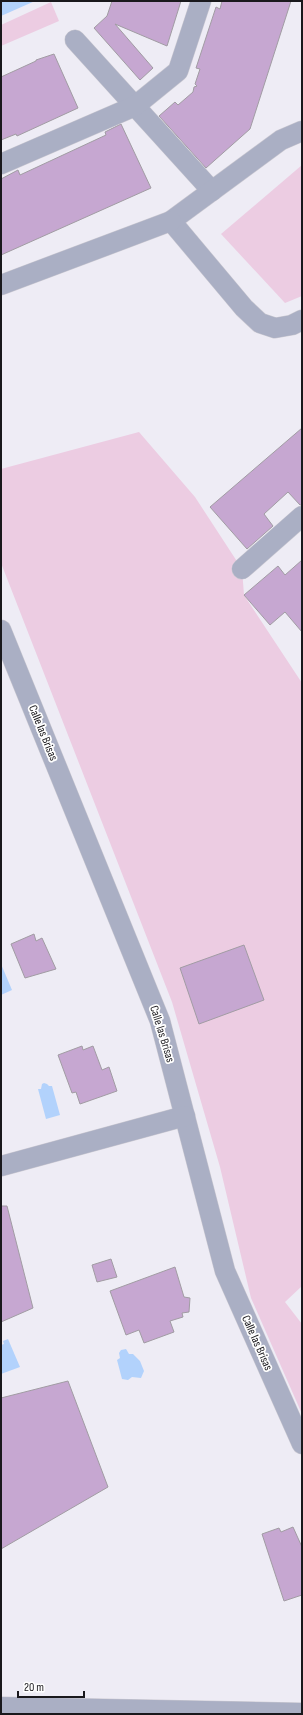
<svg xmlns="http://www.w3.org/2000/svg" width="303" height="1715" font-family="'Sofia Sans Condensed',sans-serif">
<rect width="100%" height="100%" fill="#eeecf5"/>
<!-- green -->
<g fill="#eccce2">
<path d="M51,2l8,19 -58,25v-21z"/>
<path d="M302,165v131l-17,7 -64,-69z"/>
<path d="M139,432l56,65 47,72 2,26 58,88v603l-17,16 17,22v90l-51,-116 -31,-131 -48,-165 -171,-439v-94z"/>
</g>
<!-- water -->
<g fill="#b2d2fc">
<path d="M1,1h34l-34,15z"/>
<path d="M1,964l11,26 -11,5z"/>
<path d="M44,1083l3,1 2,2h3l8,29 -14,4 -8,-30h3l1,-5z"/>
<path d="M8,1339l12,28 -19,7v-29l3,-1 -1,-3z"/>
<path d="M126,1349l3,5h4l7,7 4,10 -3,7 -9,-1 -4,3 -6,-1 -5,-19 3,-2 -1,-5 2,-3z"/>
</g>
<!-- building -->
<g fill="#c6a7d1" stroke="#a19ca3">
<path d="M112,1h69l-14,45 -52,-22 38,44 -13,12 -46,-52 13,-12z"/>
<path d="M222,1h69l-41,128 -44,39 -47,-52 16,-14 3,3 15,-13 1,-5 3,-1 -2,-2 5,-15 -4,-1 20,-61 4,2z"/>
<path d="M54,54l24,54 -61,28 -1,-2 -15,6v-63l35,-16v-1z"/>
<path d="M121,124l30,64 -150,67v-76l17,-9 2,5 86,-40 -1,-3z"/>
<path d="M302,428v77h-2l-12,-13 -24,22 9,12 -26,23 -37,-42z"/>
<path d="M302,560v72l-17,-20 -15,13 -26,-30 34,-29 7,9z"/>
<path d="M34,934l2,7 6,-3 14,31 -31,9 -14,-34z"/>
<path d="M244,945l20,55 -65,24 -19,-56z"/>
<path d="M82,1046l1,4 10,-4 9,24 7,-3 8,24 -37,13 -4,-12 -4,1 -14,-38z"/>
<path d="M1,1206h6l26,102 -32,14z"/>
<path d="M111,1259l6,18 -20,5 -5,-17z"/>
<path d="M175,1267l9,30 6,1 -1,14 -7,1 1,4 -13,4 4,11 -30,11 -5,-13 -13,5 -16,-44z"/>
<path d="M68,1381l40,106 -107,62v-151z"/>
<path d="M293,1527l9,20v48l-18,6 -22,-67 17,-6 2,4z"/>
</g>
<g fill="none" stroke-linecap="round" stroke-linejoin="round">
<!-- street casing -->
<g stroke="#cccad2" stroke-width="21">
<g id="street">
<path d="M75,40l137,151"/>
<path d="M302,131l-21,9 -110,81 73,87 16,15 15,5 17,-3 10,-5"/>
<path d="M1,164l134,-58 43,-35 23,-70"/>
<path d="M1,285l170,-64"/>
<path d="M242,569l60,-53"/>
<path d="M1,630l159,391 65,250 77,173"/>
<path d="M1,1166l184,-50"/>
<path d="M1,1707l301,6"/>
</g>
</g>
<!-- street -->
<use href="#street" stroke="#aaafc4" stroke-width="20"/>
</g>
<g text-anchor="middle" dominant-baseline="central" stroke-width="3.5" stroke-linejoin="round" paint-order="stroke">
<!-- street labels -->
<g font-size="12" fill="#19181c" stroke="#fff">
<text transform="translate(43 733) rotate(68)">Calle las Brisas</text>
<text transform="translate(162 1034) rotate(73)">Calle las Brisas</text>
<text transform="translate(257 1343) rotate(66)">Calle las Brisas</text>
</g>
</g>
<!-- border -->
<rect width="303" height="1715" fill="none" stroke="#19181c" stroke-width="4"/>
<!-- scale -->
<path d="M18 1691v6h66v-6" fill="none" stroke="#19181c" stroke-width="2"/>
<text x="24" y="1691" font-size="12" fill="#19181c" stroke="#ffffff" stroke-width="3" paint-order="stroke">20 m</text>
</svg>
